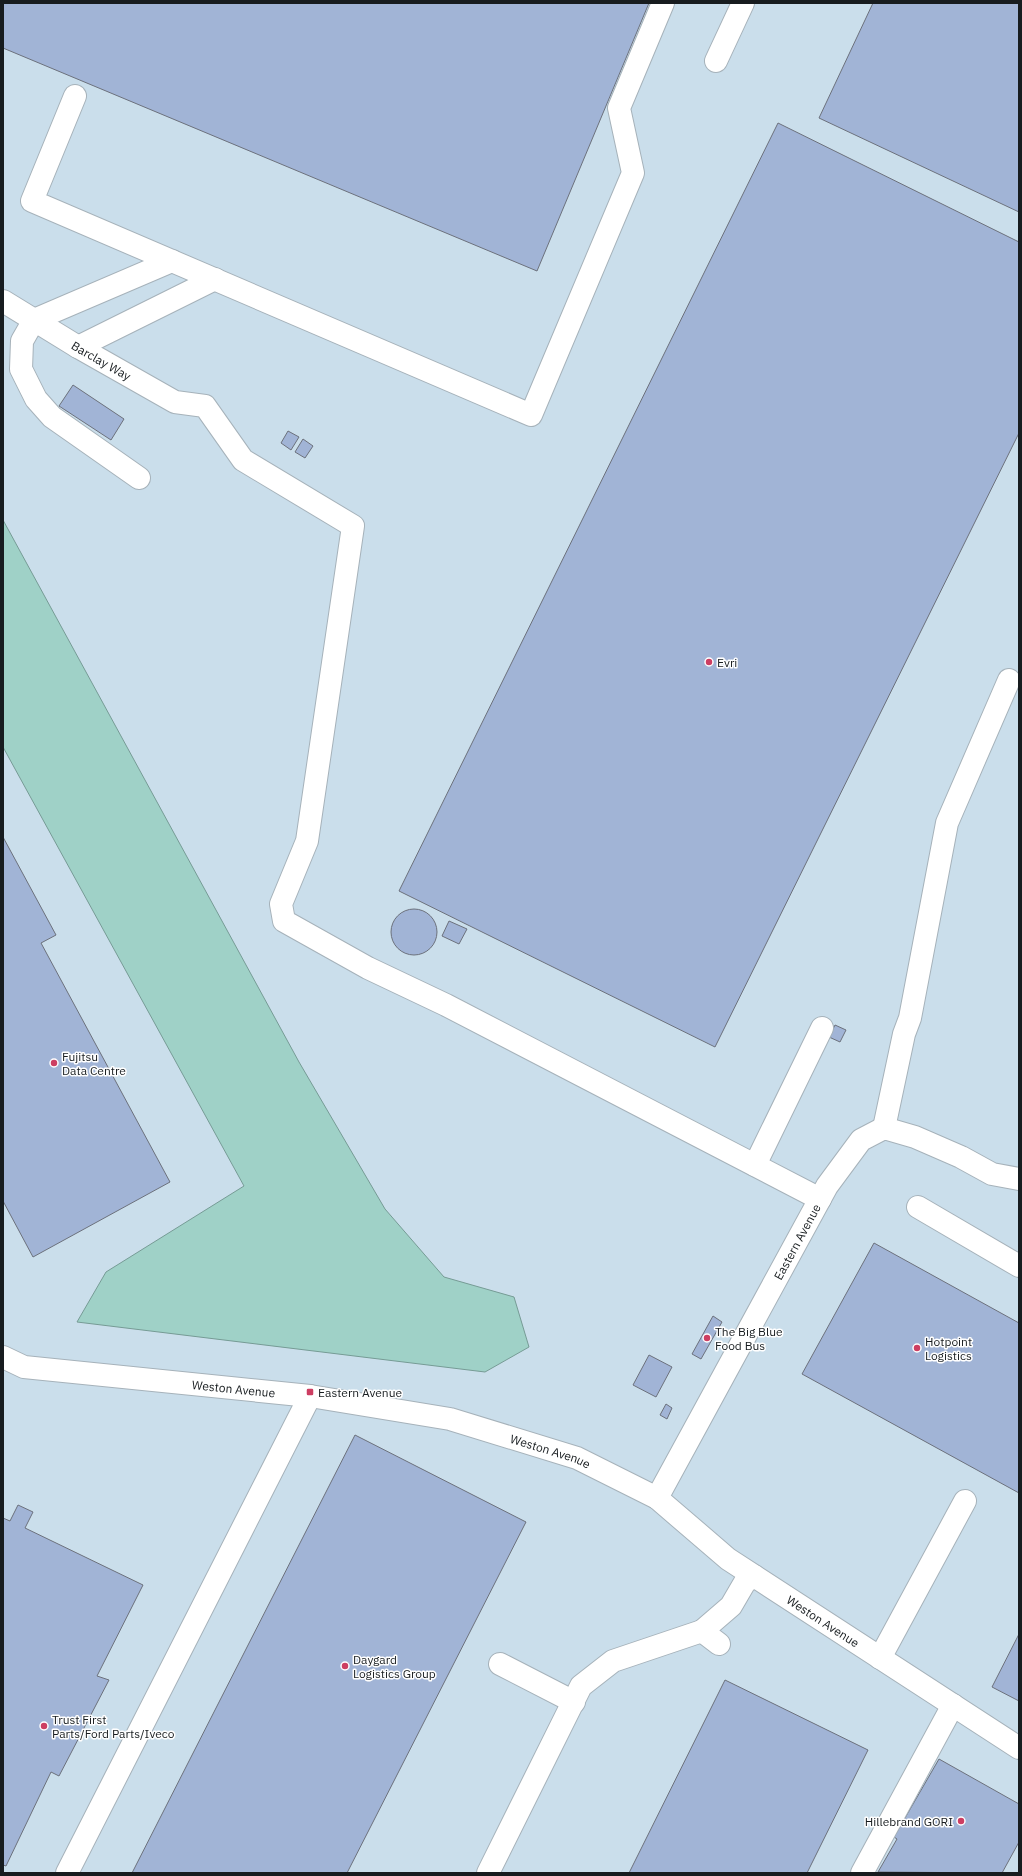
<svg xmlns="http://www.w3.org/2000/svg" width="1022" height="1876" font-family="'IBM Plex Sans',sans-serif">
<rect width="100%" height="100%" fill="#deeaf2"/>
<!-- built -->
<rect fill="#cadeeb" x="3" y="3" width="1016" height="1870"/>
<!-- water -->
<path fill="#9fd1c7" stroke="#769b95" d="M3,520l296,542 86,147 59,68 70,20 15,50 -44,25 -408,-50 29,-50 138,-86 -241,-439z"/>
<!-- building -->
<g fill="#a1b4d6" stroke="#6c717c">
<path d="M3,3h646l-112,268 -534,-223z"/>
<path d="M873,3h146v209l-200,-94z"/>
<path d="M778,123l241,119v191l-304,614 -316,-156z"/>
<path d="M73,385l51,34 -13,21 -52,-34z"/>
<path d="M288,431l11,6 -8,13 -10,-7z"/>
<path d="M303,439l10,7 -8,12 -10,-6z"/>
<path d="M3,837l53,98 -15,8 129,239 -137,75 -30,-56z"/>
<circle cx="414" cy="932" r="23"/>
<path d="M449,921l18,8 -8,15 -17,-8z"/>
<path d="M835,1025l11,5 -6,12 -11,-5z"/>
<path d="M874,1243l145,80v170l-217,-119z"/>
<path d="M713,1316l9,6 -21,37 -9,-5z"/>
<path d="M649,1355l23,12 -16,30 -23,-12z"/>
<path d="M666,1404l6,4 -5,11 -7,-4z"/>
<path d="M355,1435l171,87 -179,351h-215z"/>
<path d="M18,1505l15,7 -8,16 118,57 -46,91 12,4 -50,96 -8,-4 -45,94 -3,-1v-347l7,3z"/>
<path d="M1019,1634v67l-27,-14z"/>
<path d="M725,1680l143,70 -61,123h-178z"/>
<path d="M939,1759l80,45v38l-17,31 -124,-1 19,-33 -3,-2z"/>
</g>
<g fill="none" stroke-linecap="round" stroke-linejoin="round">
<!-- minor casing -->
<g stroke="#a6b2ba" stroke-width="24">
<g id="minor">
<path d="M716,61l27,-58"/>
<path d="M75,96l-43,105 499,214 102,-242 -14,-65 44,-105"/>
<path id="s1" d="M3,301l75,46 97,55 30,4 38,54 110,66 -46,315 -26,63 3,17 84,47 78,37 374,194"/>
<path d="M78,347l137,-68"/>
<path d="M139,478l-87,-61 -16,-18 -15,-30 1,-28 12,-21 138,-59"/>
<path d="M884,1128l20,-94 6,-16 37,-195 62,-143"/>
<path d="M755,1165l67,-137"/>
<path d="M918,1207l101,59"/>
<path id="s2" d="M3,1357l21,10 286,29 140,23 127,39 80,40 71,61 291,189"/>
<path id="s3" d="M657,1498l170,-312 34,-46 23,-12 31,9 46,20 31,17 27,5"/>
<path d="M702,1631l17,13"/>
<path d="M880,1658l85,-157"/>
<path d="M500,1664l74,38"/>
<path d="M67,1873l243,-477"/>
<path d="M488,1873l93,-187 32,-25 89,-30 29,-25 14,-24 9,-6"/>
<path d="M862,1873l91,-168"/>
</g>
</g>
<!-- minor -->
<use href="#minor" stroke="#fff" stroke-width="22"/>
</g>
<!-- markers -->
<g fill="#cd3e62" stroke="#fff" stroke-width="1.5">
<circle cx="709" cy="662" r="4"/>
<circle cx="54" cy="1063" r="4"/>
<circle cx="707" cy="1338" r="4"/>
<circle cx="917" cy="1348" r="4"/>
<rect x="306" y="1388" width="8" height="8" rx="2"/>
<circle cx="345" cy="1666" r="4"/>
<circle cx="44" cy="1726" r="4"/>
<circle cx="961" cy="1821" r="4"/>
</g>
<g text-anchor="middle" dominant-baseline="central" stroke-width="3" stroke-linejoin="round" paint-order="stroke">
<!-- street labels -->
<g font-size="12" fill="#171c1f" stroke="#fff">
<text stroke="none"><textPath href="#s1" startOffset="115">Barclay Way</textPath></text>
<text stroke="none"><textPath href="#s3" startOffset="292">Eastern Avenue</textPath></text>
<text stroke="none"><textPath href="#s2" startOffset="234">Weston Avenue</textPath></text>
<text stroke="none"><textPath href="#s2" startOffset="558">Weston Avenue</textPath></text>
<text stroke="none"><textPath href="#s2" startOffset="882">Weston Avenue</textPath></text>
</g>
<!-- poi labels -->
<g font-size="12" fill="#171c1f" stroke="#fff" text-anchor="start">
<text x="717" y="662">Evri</text>
<text x="62" y="1056">Fujitsu<tspan x="62" dy="14">Data Centre</tspan></text>
<text x="715" y="1331">The Big Blue<tspan x="715" dy="14">Food Bus</tspan></text>
<text x="925" y="1341">Hotpoint<tspan x="925" dy="14">Logistics</tspan></text>
<text x="318" y="1392">Eastern Avenue</text>
<text x="353" y="1659">Daygard<tspan x="353" dy="14">Logistics Group</tspan></text>
<text x="52" y="1719">Trust First<tspan x="52" dy="14">Parts/Ford Parts/Iveco</tspan></text>
<text x="953" y="1821" text-anchor="end">Hillebrand GORI</text>
</g>
</g>
<!-- border -->
<rect width="1022" height="1876" fill="none" stroke="#171c1f" stroke-width="8"/>
</svg>
